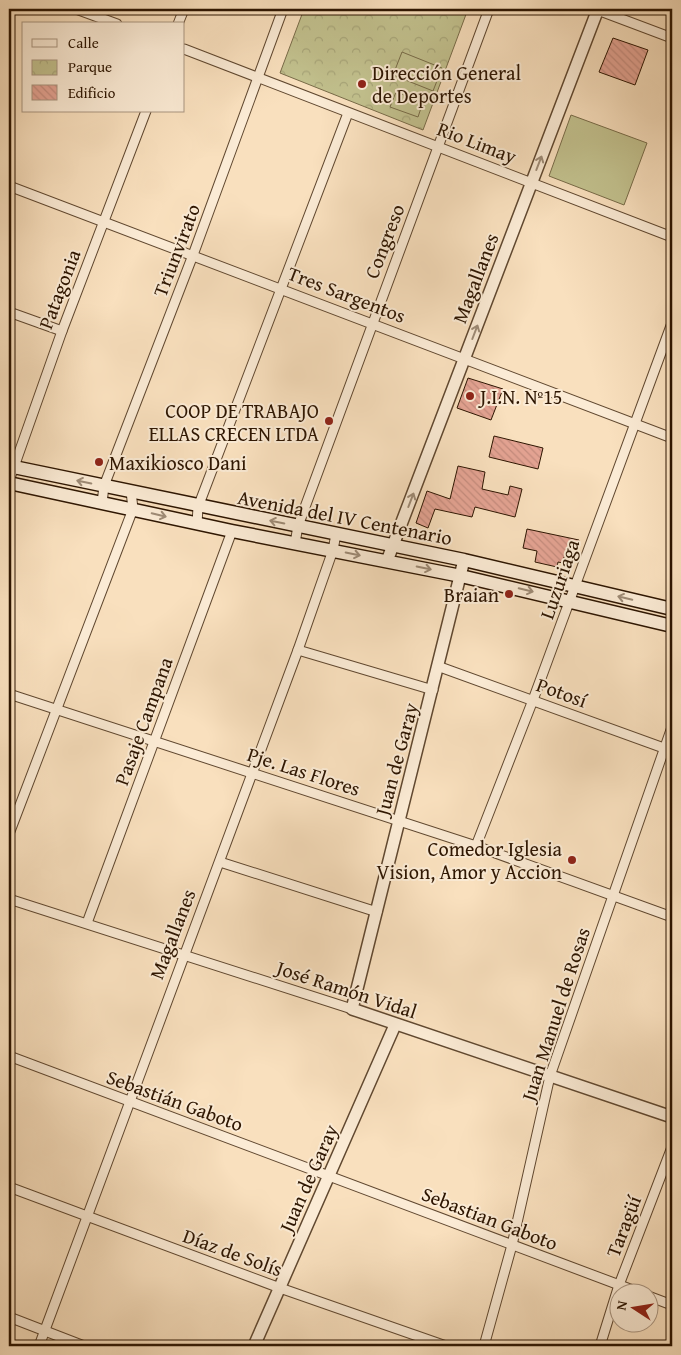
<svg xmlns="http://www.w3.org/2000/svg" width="681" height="1355" font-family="'Gentium Book Plus',serif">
<defs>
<pattern id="park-crowns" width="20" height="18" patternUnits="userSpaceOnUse" patternTransform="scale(1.25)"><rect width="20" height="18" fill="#c2c18e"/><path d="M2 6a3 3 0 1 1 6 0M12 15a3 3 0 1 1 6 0" fill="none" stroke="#a7a579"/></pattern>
<pattern id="building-back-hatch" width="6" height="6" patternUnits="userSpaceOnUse" patternTransform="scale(1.25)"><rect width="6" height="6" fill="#e5a494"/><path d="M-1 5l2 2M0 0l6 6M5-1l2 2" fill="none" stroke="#c58c7e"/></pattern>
</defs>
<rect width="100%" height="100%" fill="#f9e0be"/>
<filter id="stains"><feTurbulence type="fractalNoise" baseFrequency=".004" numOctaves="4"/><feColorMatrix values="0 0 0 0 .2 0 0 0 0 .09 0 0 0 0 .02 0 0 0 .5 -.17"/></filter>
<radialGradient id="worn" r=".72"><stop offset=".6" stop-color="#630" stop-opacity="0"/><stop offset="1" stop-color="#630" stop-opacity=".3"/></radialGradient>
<!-- park -->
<path fill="url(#park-crowns)" stroke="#786b48" d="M304,9h164l-45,121 -143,-57z"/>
<!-- garden -->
<g fill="#c2c18e" stroke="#786b48">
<path d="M402,52l40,16 -9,23 -40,-16z"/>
<path d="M396,92l27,10 -5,15 -28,-10z"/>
<path d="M571,115l76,28 -23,62 -75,-29z"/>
</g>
<!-- building -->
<g fill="url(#building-back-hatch)" stroke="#2d1501">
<path d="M613,38l35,12 -13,35 -36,-13z"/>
<path d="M468,378l35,11 -12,31 -34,-12z"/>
<path d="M494,436l49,12 -5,21 -49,-12z"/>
<path d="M458,466l27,6 -3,17 26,6 2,-9 12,3 -7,28 -40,-10 -3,10 -37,-8 -7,19 -12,-5 11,-32 23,8z"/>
<path d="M527,529l52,11 -6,18 -9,-1 -1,6 -5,-1 -1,5 -22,-5 2,-11 -14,-3z"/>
</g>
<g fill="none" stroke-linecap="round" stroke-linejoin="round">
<!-- minor casing -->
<g stroke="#604830" stroke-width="11">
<g id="minor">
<path d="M76,9l41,15"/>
<path d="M595,9l77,29"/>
<path d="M178,24l6,-15"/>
<path d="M184,49l488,188"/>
<path d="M9,186l663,252"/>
<path d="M9,312l53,19"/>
<path d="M9,481l53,-150 84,-220"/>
<path d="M102,503l2,-17 89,-231 90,-246"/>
<path d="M197,524l1,-17 150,-394"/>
<path d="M295,543l3,-17 191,-517"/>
<path d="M298,650l135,40"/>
<path d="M440,667l232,84"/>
<path d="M9,694l467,152 196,71"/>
<path d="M9,834l124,-325 -2,-18"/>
<path d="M476,846l57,-146 139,-377"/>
<path d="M220,862l157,50"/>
<path d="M9,899l343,110"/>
<path d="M87,923l145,-392"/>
<path d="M9,1056l629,236"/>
<path d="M9,1187l271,101 166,58"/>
<path d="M648,1296l24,9"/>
<path d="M9,1317l75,29"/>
<path d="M39,1346l259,-696 35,-100 3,-16"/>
<path d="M484,1346l28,-101 38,-169 122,-349"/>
<path d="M600,1346l19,-61 53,-138"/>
</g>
</g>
<!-- tertiary casing -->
<g stroke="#604830" stroke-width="14">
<g id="tertiary">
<path d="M464,560l-112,449 320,108"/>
<path d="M387,561l211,-552"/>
<path d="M254,1346l141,-321"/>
</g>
</g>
<!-- secondary casing -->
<g stroke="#2d1501" stroke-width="15">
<g id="secondary">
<path d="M9,466l455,94 208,49"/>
<path d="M9,483l223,48 229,45 211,50"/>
</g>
</g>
<!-- minor -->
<use href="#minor" stroke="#fbebd5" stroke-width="9"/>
<!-- tertiary -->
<use href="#tertiary" stroke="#fbebd5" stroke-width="11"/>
<!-- secondary -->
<use href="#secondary" stroke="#fbebd5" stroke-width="12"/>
</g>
<!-- one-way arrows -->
<defs><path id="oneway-shaft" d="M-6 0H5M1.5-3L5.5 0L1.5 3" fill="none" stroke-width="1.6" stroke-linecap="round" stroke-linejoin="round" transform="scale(1.25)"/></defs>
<g stroke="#9e8b76">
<use href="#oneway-shaft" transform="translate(539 163) rotate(-69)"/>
<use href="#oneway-shaft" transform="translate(475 332) rotate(-69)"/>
<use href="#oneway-shaft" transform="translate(84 482) rotate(-168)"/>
<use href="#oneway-shaft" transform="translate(411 500) rotate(-69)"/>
<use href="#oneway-shaft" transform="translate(159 515) rotate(13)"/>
<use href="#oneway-shaft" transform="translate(277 522) rotate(-169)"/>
<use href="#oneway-shaft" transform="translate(353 554) rotate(12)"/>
<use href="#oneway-shaft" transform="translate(424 568) rotate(12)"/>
<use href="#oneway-shaft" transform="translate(526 590) rotate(13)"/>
<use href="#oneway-shaft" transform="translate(625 598) rotate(-167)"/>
</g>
<!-- markers -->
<g fill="#8f2418" stroke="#fbebd5" stroke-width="2">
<circle cx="362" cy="84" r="5"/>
<circle cx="470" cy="396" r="5"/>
<circle cx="329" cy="421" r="5"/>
<circle cx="99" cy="462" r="5"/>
<circle cx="509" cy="594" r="5"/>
<circle cx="572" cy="860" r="5"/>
</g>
<g text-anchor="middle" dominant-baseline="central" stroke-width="4" stroke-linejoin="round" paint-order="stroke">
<!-- poi labels -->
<g font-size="20" fill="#2d1501" stroke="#fbebd5" text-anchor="start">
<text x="372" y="72">Dirección General<tspan x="372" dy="23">de Deportes</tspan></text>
<text x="480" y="396">J.I.N. Nº15</text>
<text x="319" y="410" text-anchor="end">COOP DE TRABAJO<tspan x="319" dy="23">ELLAS CRECEN LTDA</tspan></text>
<text x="109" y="462">Maxikiosco Dani</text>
<text x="499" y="594" text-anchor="end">Braian</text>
<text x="562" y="848" text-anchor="end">Comedor Iglesia<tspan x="562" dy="23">Vision, Amor y Accion</tspan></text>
</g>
<!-- street labels -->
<g font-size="20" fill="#2d1501" stroke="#fbebd5">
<text transform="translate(477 142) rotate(21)">Rio Limay</text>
<text transform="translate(384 241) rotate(-69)">Congreso</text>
<text transform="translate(176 250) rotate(-69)">Triunvirato</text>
<text transform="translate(475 278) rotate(-69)">Magallanes</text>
<text transform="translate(59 289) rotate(-69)">Patagonia</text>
<text transform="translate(347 294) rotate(21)">Tres Sargentos</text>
<text transform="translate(345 517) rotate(11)">Avenida del IV Centenario</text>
<text transform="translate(559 579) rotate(-71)">Luzuriaga</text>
<text transform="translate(562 692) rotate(20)">Potosí</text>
<text transform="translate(143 721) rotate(-70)">Pasaje Campana</text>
<text transform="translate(396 759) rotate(-75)">Juan de Garay</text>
<text transform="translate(304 771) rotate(18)">Pje. Las Flores</text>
<text transform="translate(172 934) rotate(-69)">Magallanes</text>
<text transform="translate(347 989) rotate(18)">José Ramón Vidal</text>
<text transform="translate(555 1014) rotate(-72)">Juan Manuel de Rosas</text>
<text transform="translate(175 1100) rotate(20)">Sebastián Gaboto</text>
<text transform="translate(308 1178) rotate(-66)">Juan de Garay</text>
<text transform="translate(490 1218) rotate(21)">Sebastian Gaboto</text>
<text transform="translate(623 1226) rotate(-69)">Taragüí</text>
<text transform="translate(233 1252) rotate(20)">Díaz de Solís</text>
</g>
</g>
<!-- margin -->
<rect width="681" height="1355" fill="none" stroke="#f9e0be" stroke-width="30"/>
<rect x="10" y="10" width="661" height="1335" fill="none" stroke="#2d1501" stroke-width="2.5"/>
<rect x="15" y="15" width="651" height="1325" fill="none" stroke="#2d1501"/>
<!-- legend -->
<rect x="22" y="22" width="162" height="90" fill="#fbebd5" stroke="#a99580"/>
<rect x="32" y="39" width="25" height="8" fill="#fbebd5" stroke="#a99580"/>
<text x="68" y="48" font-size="15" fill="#2d1501">Calle</text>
<rect x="32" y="60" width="25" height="15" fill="url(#park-crowns)" stroke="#a99580"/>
<text x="68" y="72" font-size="15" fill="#2d1501">Parque</text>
<rect x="32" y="85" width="25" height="15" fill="url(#building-back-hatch)" stroke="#a99580"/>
<text x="68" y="98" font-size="15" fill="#2d1501">Edificio</text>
<!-- north arrow -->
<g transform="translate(634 1308) rotate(282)"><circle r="24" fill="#fbebd5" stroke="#a99580"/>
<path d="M0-4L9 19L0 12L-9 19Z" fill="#8f2418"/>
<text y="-8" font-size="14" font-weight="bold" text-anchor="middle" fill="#2d1501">N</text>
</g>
<rect width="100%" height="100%" filter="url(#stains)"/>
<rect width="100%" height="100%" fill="url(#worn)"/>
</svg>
